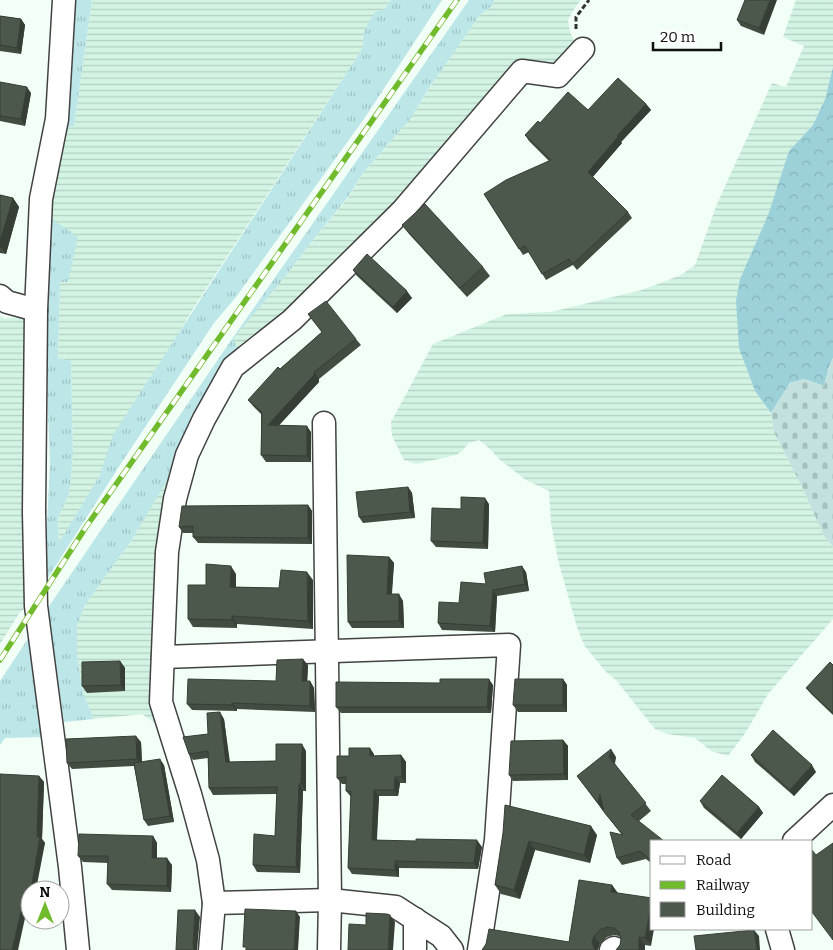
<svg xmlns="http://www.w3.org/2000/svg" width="833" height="950" font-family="Bitter,serif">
<defs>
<pattern id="farmland-rules" width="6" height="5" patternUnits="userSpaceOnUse" patternTransform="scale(1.25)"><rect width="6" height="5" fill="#d3f4e3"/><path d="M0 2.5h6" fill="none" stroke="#b4d0c2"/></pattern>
<pattern id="grass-tufts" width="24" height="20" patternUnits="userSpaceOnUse" patternTransform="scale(1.25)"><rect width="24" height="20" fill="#bce6e8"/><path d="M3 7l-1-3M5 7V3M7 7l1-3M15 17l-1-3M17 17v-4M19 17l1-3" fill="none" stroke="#a0c4c6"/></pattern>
<pattern id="forest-crowns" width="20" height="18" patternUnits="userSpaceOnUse" patternTransform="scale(1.25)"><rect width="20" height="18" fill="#9cd1d9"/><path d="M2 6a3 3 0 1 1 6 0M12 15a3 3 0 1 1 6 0" fill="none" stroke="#85b2b9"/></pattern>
<pattern id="cemetery-stones" width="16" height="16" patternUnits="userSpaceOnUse" patternTransform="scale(1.25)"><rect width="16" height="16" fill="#c3e1de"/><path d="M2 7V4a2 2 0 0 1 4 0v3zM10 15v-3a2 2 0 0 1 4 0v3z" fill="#a6c0bd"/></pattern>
</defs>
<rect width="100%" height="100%" fill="#f2fff7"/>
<!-- farmland -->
<g fill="url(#farmland-rules)">
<path d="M92,0h299l-6,9 -21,22 -2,18 -171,263 -85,147 -6,16 -41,69 -1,-26 11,-24 4,-40 -2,-92 -13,-4 2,-77 7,1 -18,-65 17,-90 8,-1z"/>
<path d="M494,0h87l-5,6 -8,14 2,12 5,10 -17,29 -35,-4 -130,143 -152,146 -9,-17 52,-61 29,-38 35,-42 15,-25 48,-55 29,-47 40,-56 13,-10z"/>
<path d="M796,0h37v67l-8,32 -12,26 -24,26 -21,64 -28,64 7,90 8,22 16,22 3,19 28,55 22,49 9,11v72l-65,75 -22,38 -18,24 -17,-5 -16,-13 -27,-4 -13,-5 -39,-49 -9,-7 -23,-28 -7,-18 -19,-67 -7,-37 -2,-32 -23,-11 -27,-21 -8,-9 -12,-10 -10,3 -7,8 -6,4 -40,9 -12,-4 -12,-24 -1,-14 42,-78 74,-30 44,-2 91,-22 39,-15 14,-10 22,-61 55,-121 14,4 18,-41 -21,-9z"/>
<path d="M0,316l5,2h22v142l-4,113 4,34 -7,5 -20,32z"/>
<path d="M182,453l-23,273 -17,-12 -48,5 -11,-26 -6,-37v-30l8,-21 46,-64z"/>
</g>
<!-- grass -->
<g fill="url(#grass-tufts)">
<path d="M74,0h18l-18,126 -8,1 5,-40z"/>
<path d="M391,0h51l-76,116 -130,181 -22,26 -92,139 -78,122 6,-120 -4,-106 3,-141 29,20 -10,45h-8l-2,76 13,3 2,93 -4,40 -11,24 1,25 41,-68 13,-40 249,-386 2,-18 11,-19 10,-3z"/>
<path d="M469,0h25l-1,5 -13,10 -49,70 -20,33 -48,55 -15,24 -35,43 -29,38 -51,61 8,17 -110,185 -46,64 -8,21v30l6,37 11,26 -30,3 -17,-113 185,-270z"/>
<path d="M31,634l11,103 -37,1 -5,7v-64z"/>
</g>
<!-- forest -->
<path fill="url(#forest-crowns)" d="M833,67v291l-4,9 -5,19 -20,-7 -14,4 -19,30 -16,-22 -16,-43 -3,-47 4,-22 28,-64 21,-64 24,-26 12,-26z"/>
<!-- cemetery -->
<path fill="url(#cemetery-stones)" d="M833,358v189l-9,-11 -22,-49 -28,-55 -3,-19 19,-30 14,-4 20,7 5,-19z"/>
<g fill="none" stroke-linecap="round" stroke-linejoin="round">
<!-- minor casing -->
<g stroke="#424242" stroke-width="25">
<g id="minor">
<path d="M64,0l-7,119 -16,80 -5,111 -2,202 2,94 34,261 8,83"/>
<path d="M0,296l7,6 29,8"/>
<path d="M324,423l6,477 -1,50"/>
<path d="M163,657l346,-12 -13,195 -17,110"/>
<path d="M794,841l39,-36"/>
<path d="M214,903l116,-3 66,7 45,29 11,14"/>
<path d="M777,929l6,21"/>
<path d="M210,950l4,-47 -6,-43 -18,-66 -29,-92 6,-150 8,-53 12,-44 17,-36 29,-52 59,-47 111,-110 119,-139 36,5 25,-27"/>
<path d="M415,950v-31"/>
<path d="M611,950l3,-2"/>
</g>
</g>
<!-- path -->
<path stroke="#313131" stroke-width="3" stroke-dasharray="5 2.5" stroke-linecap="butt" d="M576,29v-12l13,-17"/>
<!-- minor -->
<use href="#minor" stroke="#fff" stroke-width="22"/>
<!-- rail casing -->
<g stroke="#70bb2b" stroke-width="5.5">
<path id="rail" d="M0,660l86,-133 371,-527"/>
</g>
<!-- rail -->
<use href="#rail" stroke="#fff" stroke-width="4" stroke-dasharray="11" stroke-linecap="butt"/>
</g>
<!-- wall -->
<g fill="#424c41">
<path d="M745,0l19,35 -23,-9 -4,-6z"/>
<path d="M0,16l21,3 4,6 -4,29 -21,-3z"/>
<path d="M0,82l31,11 -6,33 -25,-5z"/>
<path d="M646,104l5,6 -30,32 1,1 -30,34 36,35 4,6 -55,52 -4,-5 -27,15 -17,-28 -6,3 -39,-61 65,-33 -20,-20 -4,-6 15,-12 48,-13z"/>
<path d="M0,195l13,3 6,9 -13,47 -6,-1z"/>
<path d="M402,225l81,42 7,9 -23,21 -58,-63z"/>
<path d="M353,270l59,28 -15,15 -40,-37z"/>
<path d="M308,314l48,25 5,6 -42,34v3l-41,43 33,7v30h-45l-5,-7v-41l-8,-8 -5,-6 32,-31 42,-37z"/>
<path d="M408,487l4,6 3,25 -52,5 -4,-6z"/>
<path d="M489,504l-1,45 -52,-2 -5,-6 30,-32z"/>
<path d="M308,505l4,6v33l-114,-1 -5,-6v-4h-10l-4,-6z"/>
<path d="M389,557l5,6 -2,31 11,7 1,27h-52l-4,-6z"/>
<path d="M526,572l3,19 -32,5 -2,36 -53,-2 -4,-7 21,-20 27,-19z"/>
<path d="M236,574v13l43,1 34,-8v49l-76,-5v4l-44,-1 -5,-8 18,-34z"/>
<path d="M120,661l5,7v23l-38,2 -5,-7z"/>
<path d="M308,665l-1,16h3l4,7 1,24 -78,-3v2l-45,-1 -5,-6 89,-23z"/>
<path d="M833,665v50l-22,-21 -5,-6z"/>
<path d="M563,679l4,6v27h-49l-5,-7z"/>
<path d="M493,685l-2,28h-150l-5,-6z"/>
<path d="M224,719l6,43 46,-1 30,-10v40h-3l-3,82 -43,-1 -4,-7 22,-29 2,-42 -64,1 -4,-7 -1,-30 -15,2 -4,-6z"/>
<path d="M563,740l5,6v34l-55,1 -4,-6z"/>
<path d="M141,742l1,20 22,3 10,57 -26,4 -4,-6 -10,-54 -62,3 -5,-6z"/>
<path d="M374,754v2l27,-1 5,7v21h-6l-2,13h-19l-2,44 105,7 -4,22 -79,-1v9l-47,-3 -4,-6 3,-71 -5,-6v-7h-4l-5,-6 12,-22z"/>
<path d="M751,755l65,17 -22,24 -39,-34z"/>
<path d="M616,757l-1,7 36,47 -12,10 13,20v23l-6,-5 -24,6 -5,-7 5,-23 -18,-23 -1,-4v3l-26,-35z"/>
<path d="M39,776l5,6 -2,57 3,4 -15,47v29l-5,-1 -25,32z"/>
<path d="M700,801l59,6 4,6 -22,26 -37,-31z"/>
<path d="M503,833l94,2 -7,28 -55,-13 -15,49 -19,-5 -6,-9z"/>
<path d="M153,836l4,7v15l15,7 -1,27 -59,-2 -5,-6 1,-21 -25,-1 -5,-6z"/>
<path d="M612,885l39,61 -6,-1v5h-29l4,-5 1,-6 -2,-3 -5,-1 -7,2 -7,7 -31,-2z"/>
</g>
<!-- shaded-wall -->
<g fill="#363e35">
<path d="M770,0h7l-13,35 -5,-7z"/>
<path d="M21,19l4,6 -4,29 -4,-6z"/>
<path d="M27,87l4,6 -6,33 -4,-7z"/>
<path d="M646,104l5,6 -30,32 1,1 -30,35 -4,-6 29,-36z"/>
<path d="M13,198l6,9 -13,47 -6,-8v-4z"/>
<path d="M407,291l5,7 -15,15 -4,-6z"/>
<path d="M314,372l5,7v3l-46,50 -5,-7z"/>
<path d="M307,426l4,6v30l-4,-6z"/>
<path d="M408,487l4,6 3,25 -5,-6z"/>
<path d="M485,498l4,6 -1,45 -5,-6z"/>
<path d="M308,505l4,6v33l-4,-6z"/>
<path d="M389,557l5,6 -3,38 -4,-7z"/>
<path d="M231,566l5,8v21l-6,-8z"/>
<path d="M522,566l4,6 3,19 -4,-7z"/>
<path d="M307,572l6,8v49l-5,-8z"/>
<path d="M493,590l4,6 -2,36 -5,-6z"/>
<path d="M399,594l4,7 1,27 -5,-7z"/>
<path d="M232,616l5,8v4l-5,-8z"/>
<path d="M303,659l5,6 -1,22 -5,-6z"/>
<path d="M120,661l5,7v23l-4,-6z"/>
<path d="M489,679l4,6 -2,28 -4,-6z"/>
<path d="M563,679l4,6v27l-4,-7z"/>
<path d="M310,681l4,7 1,24 -5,-6z"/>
<path d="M232,703l5,6v2l-5,-6z"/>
<path d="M220,712l4,7 6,49 -4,-6z"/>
<path d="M136,736l5,6 1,24 -5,-7z"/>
<path d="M563,740l5,6v34l-4,-6z"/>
<path d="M302,744l4,7v40l-5,-7z"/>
<path d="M370,748l4,6v8l-4,-6z"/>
<path d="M611,749l5,8 -2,7 -5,-7z"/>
<path d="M401,755l5,7v21l-4,-6z"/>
<path d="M160,759l4,6 10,57 -4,-6z"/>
<path d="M812,765l4,7 -22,24 -4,-6z"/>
<path d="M39,776l5,6 -2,57 3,4 -9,47h-5l6,-53z"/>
<path d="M395,777l5,6 -2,13 -4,-6z"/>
<path d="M299,784l4,7 -3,82 -4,-6z"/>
<path d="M374,790l5,6 -3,50 -4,-6z"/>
<path d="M600,794l5,8 -2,9 -5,-8z"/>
<path d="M759,807l4,6 -22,26 -4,-6z"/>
<path d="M591,826l6,9 -7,28 -6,-8z"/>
<path d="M153,836l4,7v21l-5,-6z"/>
<path d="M477,840l5,7 -4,22 -4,-6z"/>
<path d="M529,841l6,9 -15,49 -6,-9z"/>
<path d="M167,858l5,7 -1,27 -4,-6z"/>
<path d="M395,861l4,7v9l-4,-7z"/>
<path d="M612,885l6,8 -7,-1z"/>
<path d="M30,895v23l-3,-5z"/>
<path d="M652,898v31h2l-3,17 -6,-8z"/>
<path d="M195,910l5,7 -3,33h-3l-1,-7z"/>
<path d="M296,911l4,6 -2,33h-4z"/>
<path d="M21,912l4,6 -7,32h-6z"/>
<path d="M390,915l5,7 -2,28h-5z"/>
<path d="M754,930l5,6 1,14h-3z"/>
<path d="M594,936l6,8 -2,6h-3l-3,-7z"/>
<path d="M639,937l6,8v5h-6z"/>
</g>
<!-- building -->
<g fill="#4d584c" stroke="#363e35">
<path d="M745,0h25l-11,28 -22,-8z"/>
<path d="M0,16l21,3 -4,29 -17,-3z"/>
<path d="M618,78l28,26 -29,32 1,1 -30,35 40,40 -55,52 -4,-5 -27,15 -17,-28 -6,3 -35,-55 22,-14 45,-20 -26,-25 13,-14 2,2 28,-31 20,18z"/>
<path d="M0,82l27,5 -6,32 -21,-3z"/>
<path d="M0,195l13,3 -13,44z"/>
<path d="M425,204l58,63 -23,21 -58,-63z"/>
<path d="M367,254l40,37 -14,16 -40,-37z"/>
<path d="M326,301l30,38 -42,33v3l-46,50 39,1v30l-46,-1 1,-43 -14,-12 30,-33 2,2 42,-37 -14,-18z"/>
<path d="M408,487l2,25 -51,5 -3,-25z"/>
<path d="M461,497l24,1 -2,45 -52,-2 1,-33 29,1z"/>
<path d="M308,505v33l-115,-1v-11l-14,1 3,-21z"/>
<path d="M347,555l42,2 -2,37h12v27l-51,1z"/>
<path d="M206,564l25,2 -1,21 49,1 2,-18 26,2 1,49 -76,-5v4l-44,-1v-34h18z"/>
<path d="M522,566l3,18 -32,6 -3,36 -52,-3 1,-21 20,1 2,-21 25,2 -2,-11z"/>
<path d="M303,659l-1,22h8v25l-78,-3v2l-45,-1 1,-25 88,2 1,-21z"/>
<path d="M120,661l1,24 -39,1v-24z"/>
<path d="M830,662l3,3v48l-27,-25z"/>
<path d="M440,679h49l-2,28h-151v-25l104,1z"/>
<path d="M515,679h48v26h-50z"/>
<path d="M220,712l6,50 50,-1v-17h26l-1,40h-2l-3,83 -43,-2 1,-31 21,2 2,-49 -68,1 -1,-37 -19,3 -6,-17 25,-3 -1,-21z"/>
<path d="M773,730l39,35 -22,25 -39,-35z"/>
<path d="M136,736l1,23 -70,4 -1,-24z"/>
<path d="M563,740l1,34 -55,1 2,-34z"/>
<path d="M349,748h21v8l31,-1 1,22h-7l-1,13h-20l-2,50 44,1v-2l61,1 -3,23 -79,-2v9l-47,-2 3,-77h-5v-14l-9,1v-22h12z"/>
<path d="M611,749l-2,8 37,46 -15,12 33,26h-12v20l-12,-10 -23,7 -7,-26 13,3 -19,-23 -4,-18 -2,9 -21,-27z"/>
<path d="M160,759l10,57 -26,4 -10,-57z"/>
<path d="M0,774l39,2 -2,61h3l-9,53h-1v5l-3,18 -6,-1 -9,38h-12z"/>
<path d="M722,775l37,32 -22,26 -37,-32z"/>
<path d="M505,805l86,21 -7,29 -55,-14 -15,49 -19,-5 8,-52z"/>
<path d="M79,834l74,2 -1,22h15v28l-60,-2 1,-28h-30z"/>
<path d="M833,843v97l-21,-28v-62l4,5z"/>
<path d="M579,880l33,5 -1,7 41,6 -7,40 -6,-1v13h-23l4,-5 1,-6 -2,-7 -5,-4 -6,-1 -7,2 -7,7 -2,7 3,7h-113l4,-6 3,-15 80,13z"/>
<path d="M245,909l51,2 -2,39h-48v-3h-3z"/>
<path d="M178,910h17l-2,33 1,7h-18z"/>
<path d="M366,913l21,1 3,1 -2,35h-40l1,-26 17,1z"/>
<path d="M754,930l3,20h-61l-2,-14z"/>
</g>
<!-- legend -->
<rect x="650" y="840" width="162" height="90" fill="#ffffff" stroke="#9f9f9f"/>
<rect x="660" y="856" width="25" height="8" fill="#ffffff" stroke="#9f9f9f"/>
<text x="696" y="865" font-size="15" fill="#0f0f0f">Road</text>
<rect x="660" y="881" width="25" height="8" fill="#70bb2b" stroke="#9f9f9f"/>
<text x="696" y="890" font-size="15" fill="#0f0f0f">Railway</text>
<rect x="660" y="902" width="25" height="15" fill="#4d584c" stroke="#9f9f9f"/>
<text x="696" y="915" font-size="15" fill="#0f0f0f">Building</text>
<!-- north arrow -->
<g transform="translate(45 905)"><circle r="24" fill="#ffffff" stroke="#9f9f9f"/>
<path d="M0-4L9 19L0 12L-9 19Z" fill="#70bb2b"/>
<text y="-8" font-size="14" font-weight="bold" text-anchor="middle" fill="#0f0f0f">N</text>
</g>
<!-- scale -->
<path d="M653 42v8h68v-8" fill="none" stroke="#0f0f0f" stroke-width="2.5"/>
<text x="660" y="42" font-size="15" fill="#0f0f0f" stroke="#ffffff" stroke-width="4" paint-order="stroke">20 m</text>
</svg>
